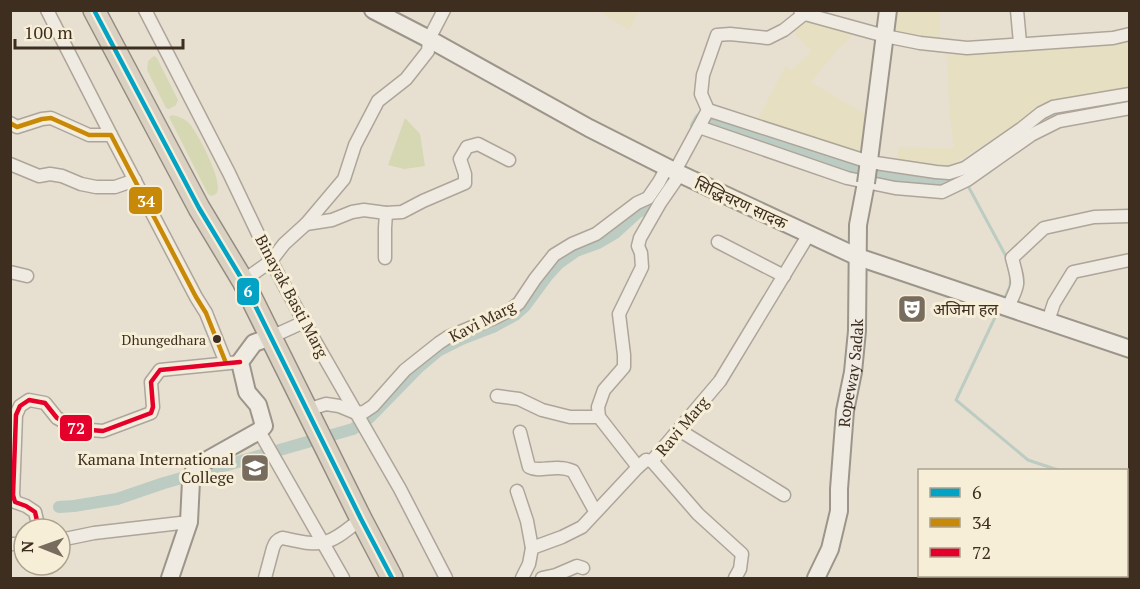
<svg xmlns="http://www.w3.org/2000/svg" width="1140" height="589" font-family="'PT Serif','Noto Sans Devanagari',serif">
<rect width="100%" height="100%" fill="#e7e0d1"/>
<!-- farmland -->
<g fill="#e6dfc2">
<path d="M599,11h40l-10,19z"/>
<path d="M896,11h46l-2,1v26l-5,1 -35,-6 -5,-6z"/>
<path d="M804,20l53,11 -18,17 -28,34 54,32 -5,42 -109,-24 35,-67 6,5 19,-19 -20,-22z"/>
<path d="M1129,38v53l-77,11 -105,66 -49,-9v-12l56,1 -5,-36 -2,-57 83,-6z"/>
</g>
<!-- green -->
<g fill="#d6d7b3">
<path d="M154,56l3,2 21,42 -2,5 -7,4 -3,-1 -19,-38 1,-9z"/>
<path d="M172,115c6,1 13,4 17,8 8,9 37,62 27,71 -1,1 -3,1 -5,2l-3,-2 -39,-77z"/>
<path d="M405,118l15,16 5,32 -21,3 -16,-4z"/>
</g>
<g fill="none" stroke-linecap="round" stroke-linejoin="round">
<!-- stream -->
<g stroke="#bcccc2" stroke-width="3">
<path d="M967,184l41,76"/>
<path d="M1004,300l6,-14 1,-11"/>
<path d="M998,311l-42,89 72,60 30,10"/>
<path d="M1126,495l4,1"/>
</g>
<!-- canal -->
<g stroke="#bcccc2" stroke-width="12">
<path d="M696,126l4,-7 166,54 86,10 10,-2"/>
<path d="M59,507l15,-1 43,-7 47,-16 189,-54 16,-11 49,-50 20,-17 24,-12 31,-12 22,-12 10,-9 23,-31 11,-12 17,-12 22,-8 17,-10 22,-20 13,-7 15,-20 11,-21"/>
</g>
<!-- street casing -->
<g stroke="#ada599" stroke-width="15">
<g id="street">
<path d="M47,10l64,125"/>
<path d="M145,10l84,163 42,88 33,61 96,167 46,89"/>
<path d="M800,10l5,4 80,22 35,7 47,5 146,-10 17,-4"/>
<path d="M1017,10l3,33"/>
<path d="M708,110l161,52 67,10 13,1 16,-5 56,-39 20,-16 12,-6 77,-13"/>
<path d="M10,123l7,4 25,-8 9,-1 38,17h22l85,162 10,16 20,50"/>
<path d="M699,127l148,51 48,10 47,4 25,-12 64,-45 28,-14 71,-13"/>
<path d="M10,164l29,12 11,-2 12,2 19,8 15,3h19l20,-7"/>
<path d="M675,171l33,-61 -7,-16 2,-19 14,-40 13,-1 38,4 16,-8 25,-20"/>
<path d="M306,224l26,-4 20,-8 12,-2 22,3 16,-1 21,-11 42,-18v-9l-5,-15 7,-12 11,-3 31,16"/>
<path d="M718,242l66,34"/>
<path d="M385,258v-30l1,-15"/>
<path d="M10,272l17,4"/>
<path d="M243,281l28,-20 13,-17 22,-20 38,-45 11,-34 23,-44 28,-22 22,-28 1,-12 15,-29"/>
<path d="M1008,307c12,-24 11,-23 4,-49l32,-30 50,-11 36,-1"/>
<path d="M1048,321l6,-18 19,-31 57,-12"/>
<path d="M271,337l33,-15"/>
<path d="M497,396l22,3 23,11 28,7h29"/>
<path d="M307,410l19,-6 13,2 17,7 8,-1 9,-6 32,-36 34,-27 9,-6 46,-19 16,-8 9,-7 16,-24 19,-24 18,-11 24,-10 41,-31 11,-5 11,-16 8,-15"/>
<path d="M679,430l105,65"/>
<path d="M259,431l84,147"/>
<path d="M520,432l9,35c9,5 20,0 30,1 5,0 9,1 14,3l22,40"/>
<path d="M652,461l46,53 44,40 -2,15 -5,9"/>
<path d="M638,467l-39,-50 -1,-10 6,-17 20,-23v-12l-5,-41 23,-47 -1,-14 -3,-7 2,-8 20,-35 20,-29"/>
<path d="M517,491l10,30 5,27"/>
<path d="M39,529l-4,-17 -9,-6 -11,-4 -2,-7 3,-80 4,-9 9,-6 16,3 12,15 21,11 25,2 48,-18 2,-6 -2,-25 9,-12 80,-8"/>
<path d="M60,540l34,-7 95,-11"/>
<path d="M10,544h14"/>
<path d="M265,578l8,-30c2,-6 4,-8 9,-10 13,2 30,8 43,4 13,-3 25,-15 36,-23"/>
<path d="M522,578l7,-14 3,-16 30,-11 20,-10 56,-60 8,-7 6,1 68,-80 89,-147"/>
<path d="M542,578l14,-3 21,-9 6,2"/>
</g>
</g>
<!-- secondary casing -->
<g stroke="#9c958a" stroke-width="20">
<g id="secondary">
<path d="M373,10l56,29 160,89 91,46 178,83 272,92"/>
<path d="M868,168l20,-158"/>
<path d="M170,578l19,-56 2,-41 4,-14 64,-36 5,-5 -6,-21 -11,-13 -7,-30 14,-19 17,-6"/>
<path id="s1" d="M816,578l14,-29 9,-38v-22l6,-78 8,-39 4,-41 1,-106 8,-42"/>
</g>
</g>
<!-- highway casing -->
<g stroke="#928b80" stroke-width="24">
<path id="highway" d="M94,10l105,198 44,73 118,238 31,59"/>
</g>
<!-- street -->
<use href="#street" stroke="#efebe3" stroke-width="12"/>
<!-- secondary -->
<use href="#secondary" stroke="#efebe3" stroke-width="16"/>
<!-- highway -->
<use href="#highway" stroke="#dad1c2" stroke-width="21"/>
<!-- secondary-bridge casing -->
<g stroke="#9c958a" stroke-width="20" stroke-linecap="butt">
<path id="secondary-bridge" d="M866,183l2,-15"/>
</g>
<!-- secondary-bridge -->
<use href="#secondary-bridge" stroke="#efebe3" stroke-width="16"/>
<!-- bus-1 casing -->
<g stroke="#f7eed8" stroke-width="9">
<path id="bus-1" d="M94,10l105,198 44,73 118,238 31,59"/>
</g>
<!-- bus-2 casing -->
<g stroke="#f7eed8" stroke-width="9">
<path id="bus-2" d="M10,123l7,4 25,-8 9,-1 38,17h22l85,162 10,16 20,50"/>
</g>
<!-- bus-3 casing -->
<g stroke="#f7eed8" stroke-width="9">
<path id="bus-3" d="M39,529l-4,-17 -9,-6 -11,-4 -2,-7 3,-80 4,-9 9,-6 16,3 12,15 21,11 25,2 48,-18 2,-6 -2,-25 9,-12 80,-8"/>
</g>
<!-- bus-1 -->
<use href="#bus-1" stroke="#03a3c5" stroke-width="4.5"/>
<!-- bus-2 -->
<use href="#bus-2" stroke="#c88808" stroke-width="4.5"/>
<!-- bus-3 -->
<use href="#bus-3" stroke="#e4002b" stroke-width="4.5"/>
</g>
<!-- icons -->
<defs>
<g id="theatre-square" transform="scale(1.5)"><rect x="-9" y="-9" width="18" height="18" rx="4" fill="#786c5e" stroke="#f7eed8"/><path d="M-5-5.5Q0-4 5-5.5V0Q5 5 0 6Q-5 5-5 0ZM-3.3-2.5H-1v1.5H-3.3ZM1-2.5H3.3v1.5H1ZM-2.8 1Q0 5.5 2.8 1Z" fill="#fff"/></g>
<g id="university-square" transform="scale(1.5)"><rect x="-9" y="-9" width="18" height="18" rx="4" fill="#786c5e" stroke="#f7eed8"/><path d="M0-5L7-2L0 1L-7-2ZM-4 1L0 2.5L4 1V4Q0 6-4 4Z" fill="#fff"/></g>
</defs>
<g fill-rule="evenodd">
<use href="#theatre-square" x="912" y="309"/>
<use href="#university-square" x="255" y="468"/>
</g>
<!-- markers -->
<circle fill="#3d2e20" stroke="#f7eed8" stroke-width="2" cx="217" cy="339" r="5"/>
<g text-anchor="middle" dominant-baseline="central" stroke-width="6" stroke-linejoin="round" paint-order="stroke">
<!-- bus labels -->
<g font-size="14" fill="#3d2e20" stroke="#f7eed8" text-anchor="end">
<text x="206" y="339">Dhungedhara</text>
</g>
<!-- street labels -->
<g font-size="16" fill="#3d2e20" stroke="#f7eed8">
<text transform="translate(741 203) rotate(25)">सिद्धिचरण सादक</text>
<text transform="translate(292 296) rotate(62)">Binayak Basti Marg</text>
<text transform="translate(482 321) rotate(-27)">Kavi Marg</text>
<text stroke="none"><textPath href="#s1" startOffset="210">Ropeway Sadak</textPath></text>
<text transform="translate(682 426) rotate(-50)">Ravi Marg</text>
</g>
<!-- poi labels -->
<g font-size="16" fill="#3d2e20" stroke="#f7eed8" text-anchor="start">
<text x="933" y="309">अजिमा हल</text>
<text x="234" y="459" text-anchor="end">Kamana International<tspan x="234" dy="18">College</tspan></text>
</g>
</g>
<g stroke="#f7eed8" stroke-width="2">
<rect x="128" y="186" width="35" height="29" rx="6" fill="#c88808"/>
<rect x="236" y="277" width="24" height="29" rx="6" fill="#03a3c5"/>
<rect x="59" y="414" width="34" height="28" rx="6" fill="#e4002b"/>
</g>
<g font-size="16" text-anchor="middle" font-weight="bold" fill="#fff">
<text x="146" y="207">34</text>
<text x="248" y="297">6</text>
<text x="76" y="434">72</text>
</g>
<!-- border -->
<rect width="1140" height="589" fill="none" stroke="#3d2e20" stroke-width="24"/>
<!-- legend -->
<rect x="918" y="469" width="210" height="108" fill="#f7eed8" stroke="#ada18e" stroke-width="1.5"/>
<rect x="930" y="488" width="30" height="9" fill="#03a3c5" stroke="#ada18e" stroke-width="1.5"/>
<text x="972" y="499" font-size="18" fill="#3d2e20">6</text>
<rect x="930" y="518" width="30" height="9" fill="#c88808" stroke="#ada18e" stroke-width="1.5"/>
<text x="972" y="529" font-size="18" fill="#3d2e20">34</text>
<rect x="930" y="548" width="30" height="9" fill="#e4002b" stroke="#ada18e" stroke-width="1.5"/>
<text x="972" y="559" font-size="18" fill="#3d2e20">72</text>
<!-- north arrow -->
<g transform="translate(42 547) rotate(271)"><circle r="28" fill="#f7eed8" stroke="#ada18e" stroke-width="1.5"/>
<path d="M0-4.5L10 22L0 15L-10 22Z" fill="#786c5e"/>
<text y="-9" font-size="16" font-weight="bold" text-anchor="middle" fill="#3d2e20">N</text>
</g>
<!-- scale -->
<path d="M15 39v9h168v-9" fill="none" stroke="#3d2e20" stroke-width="3"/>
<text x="24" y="39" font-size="18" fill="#3d2e20" stroke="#f7eed8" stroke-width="4.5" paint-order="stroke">100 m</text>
</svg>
